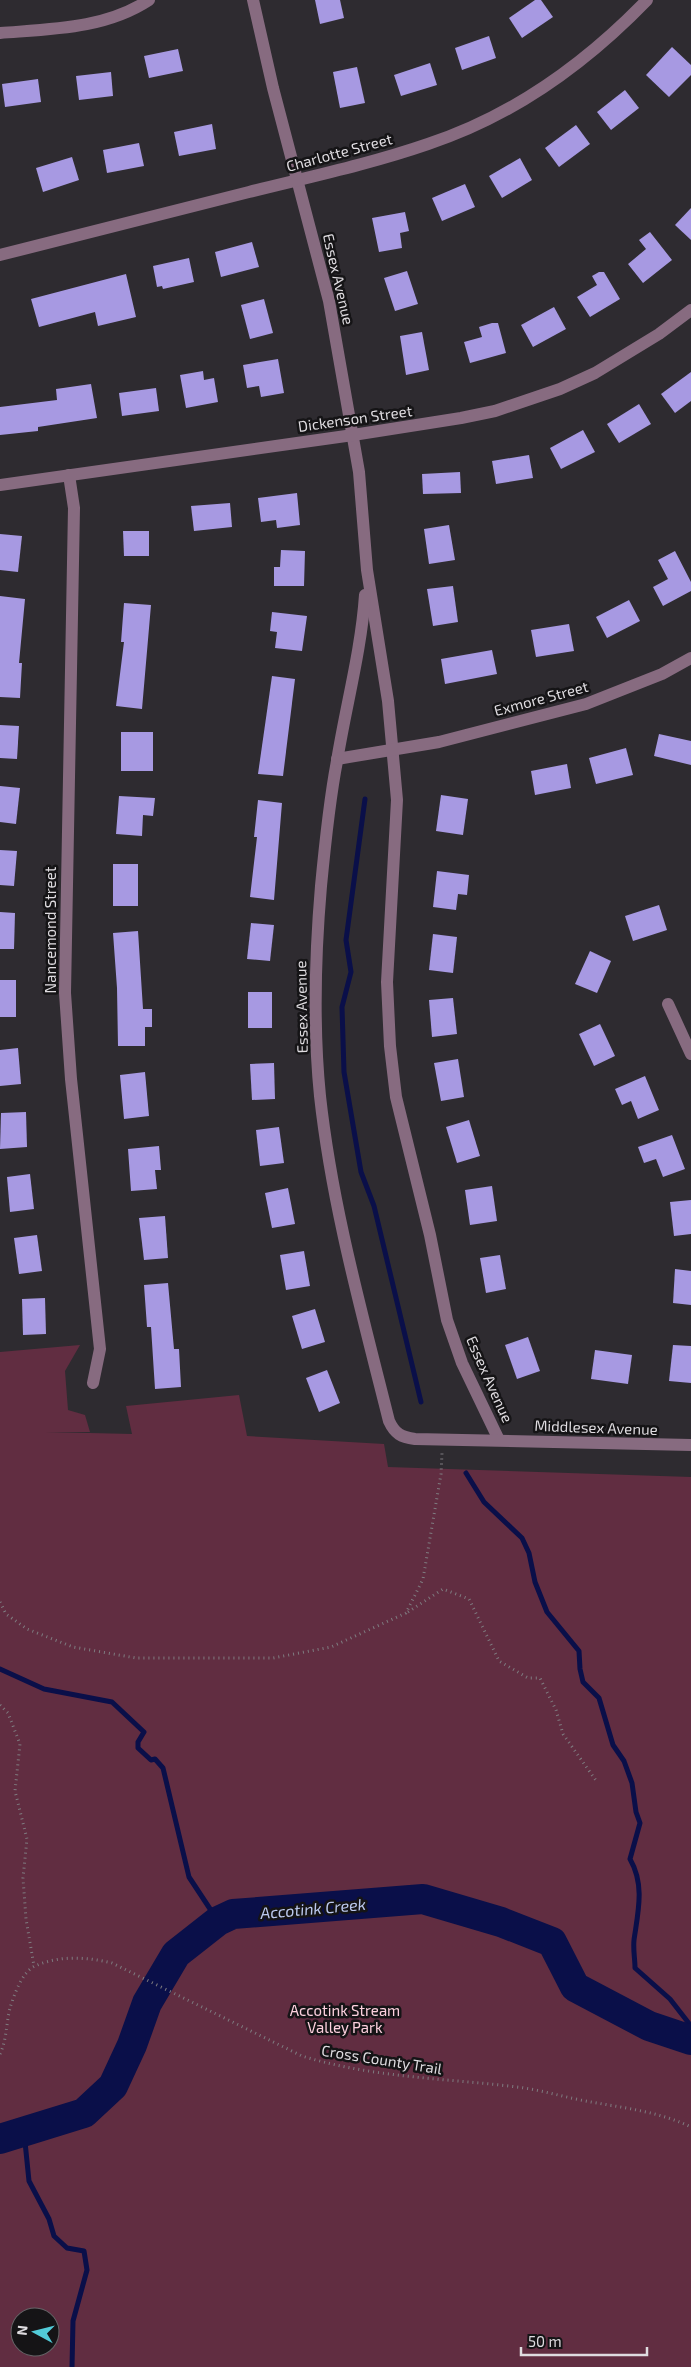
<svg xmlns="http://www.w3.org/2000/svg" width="691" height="2367" font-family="'Exo 2',sans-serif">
<rect width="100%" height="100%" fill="#2e2b30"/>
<!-- green -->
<path fill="#612d41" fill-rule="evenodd" d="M80,1345l-15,26 3,39 17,5 5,17h-44l86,2 -6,-28 113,-11 8,41 137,8 4,23 303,10v890h-691v-1015zM20,2317h30v30h-30z"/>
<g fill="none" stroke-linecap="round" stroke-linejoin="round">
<!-- stream -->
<g stroke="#0a0f49" stroke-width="5">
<path d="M365,799l-19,141 5,32 -9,35 2,65 17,100 13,34 47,196"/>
<path d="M466,1473l18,29 38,36 7,15 6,29 12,30 32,39 1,18 3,13 16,16 14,47 11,16 8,22 4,29 4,11 -10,36c15,26 8,53 4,81 -1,10 1,19 1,28l35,31 21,27"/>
<path d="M0,1669l44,20 68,13 32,30 -6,10v6l13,12 4,-1 8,9 26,109 29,44"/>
<path d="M24,2132l5,49 20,38 5,17 13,12 17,3 3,19 -14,51 -1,46"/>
</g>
<!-- river -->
<path stroke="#0a0f49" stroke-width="30" d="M0,2139l84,-26 29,-27 19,-41 15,-42 29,-49 42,-33 15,-7 190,-15 78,23 51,20 23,45 74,39 42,14"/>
</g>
<!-- building -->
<g fill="#a799e2">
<path d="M315,0h25l4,18 -24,6z"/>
<path d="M535,0h6l12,17 -31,21 -13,-20z"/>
<path d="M489,36l7,22 -34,12 -7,-22z"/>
<path d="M672,47l19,18v10l-22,22 -23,-22z"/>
<path d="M178,49l5,22 -34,7 -5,-22z"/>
<path d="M430,63l7,22 -36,11 -7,-21z"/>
<path d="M357,67l8,36 -25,5 -7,-36z"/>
<path d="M111,72l2,24 -34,4 -3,-24z"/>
<path d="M38,79l3,23 -36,5 -3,-23z"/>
<path d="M625,90l14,18 -28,22 -14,-18z"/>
<path d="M212,124l4,25 -37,7 -5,-24z"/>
<path d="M576,125l14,19 -31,23 -14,-19z"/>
<path d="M139,143l5,23 -37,7 -4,-23z"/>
<path d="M72,157l7,23 -36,12 -7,-24z"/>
<path d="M520,158l12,22 -30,18 -13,-22z"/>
<path d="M465,184l10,23 -33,14 -10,-23z"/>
<path d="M691,208v32l-16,-15z"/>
<path d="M405,212l4,19 -9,2 2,15 -23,4 -7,-34z"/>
<path d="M650,232l22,28 -29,23 -15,-19 18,-15 -7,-9z"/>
<path d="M252,242l7,25 -38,10 -6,-25z"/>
<path d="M189,258l5,24 -31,7 -1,-3 -5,1 -4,-21z"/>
<path d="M407,271l11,33 -23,7 -11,-33z"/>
<path d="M599,272h5l16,27 -30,18 -13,-20 20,-12 -5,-9z"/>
<path d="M126,274l10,43 -38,9 -3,-14 -56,15 -8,-28z"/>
<path d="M264,299l9,34 -23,6 -9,-34z"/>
<path d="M554,307l12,22 -33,18 -12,-22z"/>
<path d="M492,323h6l8,30 -36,10 -6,-21 18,-5 -3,-10z"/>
<path d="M422,332l7,38 -23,5 -6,-39z"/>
<path d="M278,359l6,34 -23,4 -2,-11 -12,2 -4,-23z"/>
<path d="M203,371l1,9 10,-2 4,24 -32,6 -6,-33z"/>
<path d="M691,372v29l-16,12 -14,-19z"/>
<path d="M91,384l6,34 -59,9v4l-38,4v-28l57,-7 -1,-11z"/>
<path d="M156,388l3,23 -37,5 -3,-23z"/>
<path d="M639,404l12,20 -32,19 -12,-19z"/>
<path d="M583,430l12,22 -34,17 -11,-21z"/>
<path d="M529,455l4,23 -37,6 -4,-23z"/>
<path d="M460,472l1,21 -38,1 -1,-20z"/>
<path d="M297,493l3,32 -23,3 -1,-8 -15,2 -3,-24z"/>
<path d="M230,503l2,24 -38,4 -3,-25z"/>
<path d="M449,525l6,35 -26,4 -5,-35z"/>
<path d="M123,531h26v25h-25z"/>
<path d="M0,534l22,2 -4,36 -18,-2z"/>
<path d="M281,550l24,1 -1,35h-30v-19h6z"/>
<path d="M675,551l16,31v9l-28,15 -10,-19 15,-8 -10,-19z"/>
<path d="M453,586l5,36 -25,4 -6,-37z"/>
<path d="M0,596l25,3 -6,64h3l-2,35 -20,-1z"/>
<path d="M629,600l11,21 -33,17 -11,-21z"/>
<path d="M124,603l27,2 -9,104 -26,-3 8,-64h-3z"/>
<path d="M272,612l35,4 -5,35 -27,-3 2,-16 -7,-1z"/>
<path d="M569,624l5,27 -38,6 -5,-27z"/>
<path d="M492,650l5,24 -52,10 -4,-25z"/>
<path d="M272,676l23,3 -12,97 -25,-2z"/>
<path d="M0,725l19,1 -2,33 -17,-1z"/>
<rect x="121" y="732" width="32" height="39"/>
<path d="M659,734l32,7v24l-37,-9z"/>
<path d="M626,748l7,27 -37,9 -7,-26z"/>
<path d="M567,764l4,24 -36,7 -4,-24z"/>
<path d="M0,786l20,2 -4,36 -16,-2z"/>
<path d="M441,795l27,4 -5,36 -27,-4z"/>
<path d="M119,796l36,2 -2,18 -10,-1 -1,21 -26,-2z"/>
<path d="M258,800l24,3 -8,97 -24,-3 7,-60h-3z"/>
<path d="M0,850l17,1 -3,35 -14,-1z"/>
<rect x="113" y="864" width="25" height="42"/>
<path d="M437,871l32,4 -2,20 -9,-1 -2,16 -23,-3z"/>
<path d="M659,905l8,25 -34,11 -8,-25z"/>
<path d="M0,912l15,1 -1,36h-14z"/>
<path d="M251,923l23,2 -4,36 -23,-2z"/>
<path d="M138,931l5,78h9v18h-7v19h-27l-1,-58 -4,-55z"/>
<path d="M433,934l24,3 -4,36 -24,-3z"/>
<path d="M590,951l21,10 -14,32 -22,-9z"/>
<rect x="0" y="980" width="16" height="37"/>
<rect x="248" y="992" width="24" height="36"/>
<path d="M453,998l4,36 -25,3 -3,-37z"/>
<path d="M600,1024l15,32 -21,10 -15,-32z"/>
<path d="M18,1048l3,36 -21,2v-36z"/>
<path d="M458,1059l6,38 -23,4 -7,-38z"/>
<path d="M274,1063l1,36 -23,1 -2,-36z"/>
<path d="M145,1072l4,44 -25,3 -4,-44z"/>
<path d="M645,1076l14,34 -21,9 -7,-18 -9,4 -7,-16z"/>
<path d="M26,1112l1,35 -27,2 1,-36z"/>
<path d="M469,1120l11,36 -23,7 -11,-36z"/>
<path d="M279,1127l5,36 -24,3 -4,-36z"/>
<path d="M672,1135l13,34 -22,8 -7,-18 -12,4 -6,-16z"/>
<path d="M159,1146l2,24h-6l2,19 -26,2 -3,-42z"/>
<path d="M30,1174l4,35 -24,3 -3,-35z"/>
<path d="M492,1186l5,35 -27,4 -5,-35z"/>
<path d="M288,1188l7,36 -23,4 -7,-35z"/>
<path d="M691,1200v34l-17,2 -4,-34z"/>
<path d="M165,1216l3,42 -24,2 -5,-42z"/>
<path d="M37,1235l5,36 -23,3 -5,-36z"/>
<path d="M304,1251l6,35 -24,4 -6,-35z"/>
<path d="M500,1255l6,34 -20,4 -6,-35z"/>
<path d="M675,1269l16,2v34l-18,-2z"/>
<path d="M168,1283l6,66h5l2,38 -26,2 -4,-62h-4l-3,-42z"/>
<path d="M45,1298l1,36 -23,1 -1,-36z"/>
<path d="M315,1309l10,33 -23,7 -10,-33z"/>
<path d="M528,1337l12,34 -23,8 -12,-34z"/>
<path d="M673,1345l18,1v37l-22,-2z"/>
<path d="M595,1350l37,5 -4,29 -37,-5z"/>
<path d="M327,1370l13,33 -21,9 -13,-34z"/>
</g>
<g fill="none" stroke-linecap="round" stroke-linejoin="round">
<!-- path -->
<g stroke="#7f7c80" stroke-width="3" stroke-dasharray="1 4" stroke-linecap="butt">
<path d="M0,1602l6,12 21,15 46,18 63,11h137l58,-11 75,-34 17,-34 18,-105 1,-21"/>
<path d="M408,1612l35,-23 26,10 30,62 29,17h12l16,32 7,24 34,48"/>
<path d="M0,1705l8,8 12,31 -5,47 12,48 -4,39 3,41 8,47"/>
<path d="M0,2054c7,-15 6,-30 10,-46 4,-13 12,-36 25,-42 25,-11 52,-9 77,-3l190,93c72,22 142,22 215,31 25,3 50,11 74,15 34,6 69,10 100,25"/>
</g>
<!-- minor -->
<g stroke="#876b80" stroke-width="12">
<path d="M253,0l20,88 56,213 30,171 8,98 21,131 9,99 -10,182 3,64 6,51 34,138 17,85 15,43 37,77"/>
<path d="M0,33c51,-4 105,-4 149,-33"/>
<path d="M0,255c83,-21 166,-42 249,-63 60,-15 121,-28 179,-48 85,-28 158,-81 219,-144"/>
<path d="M69,475l5,33 -9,485 6,86 29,270 -7,34"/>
<path d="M0,485l353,-50 108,-17 34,-7 65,-22 35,-16 64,-39 32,-24"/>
<path d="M365,595c-4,57 -19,110 -28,166 -8,41 -12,83 -16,125 -6,70 -8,140 -1,210 12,110 42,217 69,325 6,13 12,16 26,18l276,6"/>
<path d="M337,759l102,-17 147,-38 76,-30 29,-16"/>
<path d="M668,1004l23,50"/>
</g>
</g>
<g text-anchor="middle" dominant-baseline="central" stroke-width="5" stroke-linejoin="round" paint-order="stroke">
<!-- street labels -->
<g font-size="15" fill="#dfdce0" stroke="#151416">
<text transform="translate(339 152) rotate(-15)">Charlotte Street</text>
<text transform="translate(339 279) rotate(77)">Essex Avenue</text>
<text transform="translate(355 418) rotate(-8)">Dickenson Street</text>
<text transform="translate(541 698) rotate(-15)">Exmore Street</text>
<text transform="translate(50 930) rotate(-90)">Nancemond Street</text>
<text transform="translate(301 1007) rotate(-91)">Essex Avenue</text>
<text transform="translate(490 1379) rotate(66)">Essex Avenue</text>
<text transform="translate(596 1427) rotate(2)">Middlesex Avenue</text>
<text transform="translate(382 2059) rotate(9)">Cross County Trail</text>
</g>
<!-- park labels -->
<g font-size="15" fill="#fdd0de" stroke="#151416">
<text x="345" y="2010">Accotink Stream<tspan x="345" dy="17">Valley Park</tspan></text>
</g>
<!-- water labels -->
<g font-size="16" font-style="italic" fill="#bcc9ee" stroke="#151416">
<text transform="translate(313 1908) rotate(-5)">Accotink Creek</text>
</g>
</g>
<!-- north arrow -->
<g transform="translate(35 2332) rotate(277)"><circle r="24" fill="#151416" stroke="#666467"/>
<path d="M0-4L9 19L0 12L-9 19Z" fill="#52cbd8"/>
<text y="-8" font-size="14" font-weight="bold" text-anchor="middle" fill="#dfdce0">N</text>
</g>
<!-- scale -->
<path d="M521 2347v8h126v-8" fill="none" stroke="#dfdce0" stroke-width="2.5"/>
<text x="528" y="2347" font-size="15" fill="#dfdce0" stroke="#151416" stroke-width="4" paint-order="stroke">50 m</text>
</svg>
